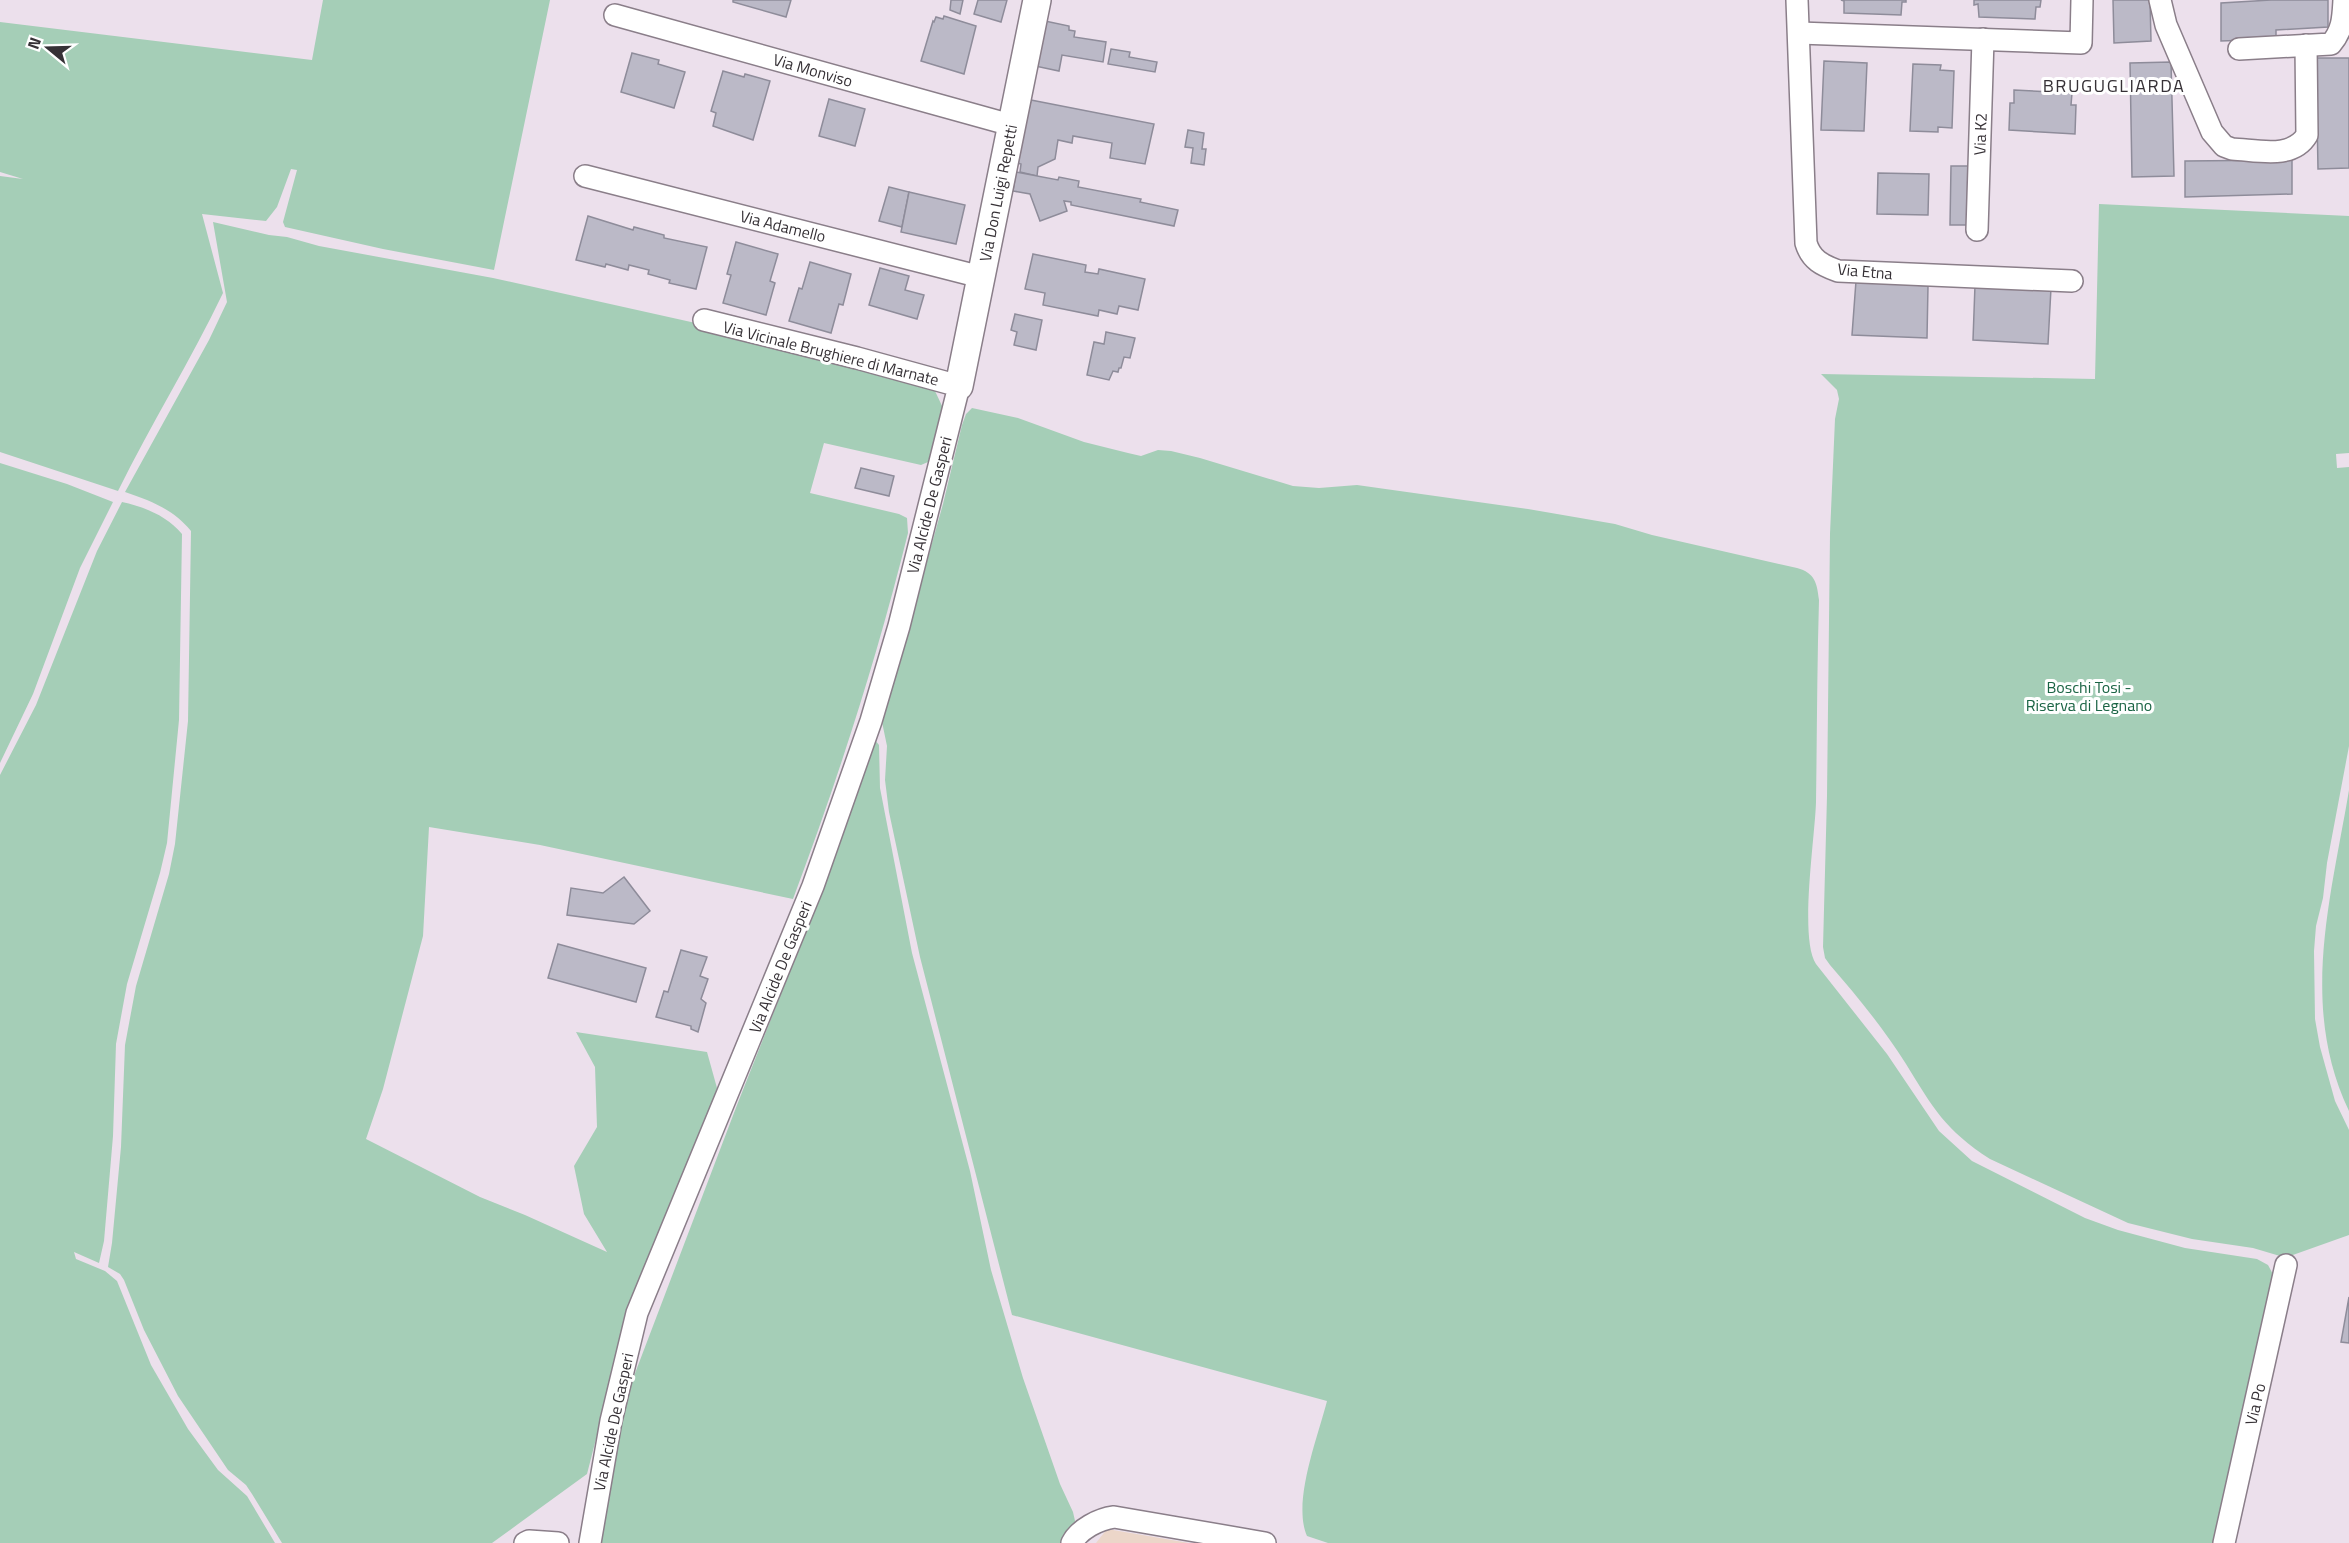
<svg xmlns="http://www.w3.org/2000/svg" width="2349" height="1543" font-family="'Titillium Web',sans-serif">
<rect width="100%" height="100%" fill="#ece0ec"/>
<!-- industrial -->
<path fill="#ecd6c9" d="M1107,1529l82,14h-93z"/>
<!-- green -->
<g fill="#a5ceb7">
<path d="M323,0h227l-56,270 -111,-21 -98,-22 -2,-5 14,-52 -6,-1 -14,38 -11,14 -64,-7 21,79c-32,67 -72,131 -105,198l-118,-39v-276l23,3 -23,-7v-150l312,38z"/>
<path d="M2099,204l250,12v237l-13,1 1,14 12,-1v279l-22,117 -4,35 -7,28 -2,25 1,68 5,28 15,54 14,29v105l-59,21h-10l-27,-8 -61,-9 -64,-16 -138,-64c-45,-29 -57,-51 -84,-95 -22,-35 -49,-68 -76,-99l-5,-7 -2,-11 4,-151 3,-262 5,-115 4,-20 -2,-9 -16,-16 274,5z"/>
<path d="M213,222l56,13 18,2 32,9 174,32 207,46 228,62 7,5 8,17 -15,54 -7,3 -97,-22 -14,50 89,21 8,4 1,15c-31,125 -70,246 -115,366l-253,-54 -111,-18 -6,109 -40,153 -17,50 114,58 45,18 82,37 -23,-38 -10,-48 23,-39 -2,-60 -19,-35 131,20 10,36 -9,28 -88,229 -33,129 -95,69h-210l-30,-49 -6,-9 -18,-15 -50,-74 -34,-66 -20,-50 -4,-6 -12,-7 4,-24 9,-96 4,-102 11,-59 33,-112 6,-30 13,-123 3,-190c-18,-22 -40,-30 -66,-39l84,-152 18,-38z"/>
<path d="M972,408l46,10 66,24 44,11 13,3 17,-6 13,1 29,7 93,28 26,2 38,-3 171,24 87,15 37,11 145,33c18,5 20,15 22,32 -2,67 -2,134 -3,202 -1,36 -17,136 0,162l71,90 52,77 33,30 113,57 33,12 67,18 72,11 11,6 7,13 -59,265h-888l-21,-7c-15,-34 11,-99 20,-135l-315,-86 -92,-358 -31,-145 -4,-32 2,-34 -5,-24 61,-218 19,-79 4,-11z"/>
<path d="M0,463l67,21 46,18 -33,66 -47,126 -33,69z"/>
<path d="M122,502c23,5 45,14 60,32l-3,186 -12,123 -7,30 -33,111 -11,60 -3,92 -9,105 -5,22 -25,-11 2,7 29,12 12,10 34,84 37,64 30,41 29,26 28,47h-275v-768l36,-70 61,-154z"/>
<path d="M875,740l4,5 1,43 32,165 58,218 21,99 32,108 37,106 13,28 7,31h-480l18,-115 16,-52 103,-271 97,-245z"/>
<path d="M2349,790v321c-50,-105 -18,-213 0,-321z"/>
</g>
<!-- building -->
<g fill="#bbb9c7" stroke="#8e8c9a" stroke-width="1.5">
<path d="M733,0h58l-5,17 -53,-15z"/>
<path d="M951,0h12l-3,14 -10,-4z"/>
<path d="M978,0h29l-6,22 -27,-8z"/>
<path d="M1841,0h65v2h-4l-1,13 -57,-2v-12z"/>
<path d="M1974,0h67l-1,7h-4l-1,12 -56,-2 -1,-13 -4,1z"/>
<path d="M2113,0h37l1,41 -37,2z"/>
<path d="M2271,0h57v27l-52,3v9l-55,2v-38z"/>
<path d="M944,16l32,10 -12,48 -43,-13 12,-40 1,1 2,-5 7,2z"/>
<path d="M1045,21l24,5v4l6,1 -1,6 32,5 -3,20 -41,-7 -3,16 -24,-5z"/>
<path d="M1111,49l19,3 -1,5 28,5 -2,10 -47,-8z"/>
<path d="M632,53l27,7 -1,4 27,8 -11,36 -53,-16z"/>
<path d="M2316,58h33v110l-31,1z"/>
<path d="M1824,61l43,2 -3,68 -43,-1z"/>
<path d="M2171,62l3,114 -42,1 -2,-114z"/>
<path d="M1913,64l28,1 -1,5 14,1 -2,57 -14,-1v5l-28,-1z"/>
<path d="M723,71l21,6 1,-3 25,7 -17,59 -40,-14 3,-13 -5,-2z"/>
<path d="M2014,90l58,3 -1,12h5l-1,29 -66,-4 1,-27h4z"/>
<path d="M829,99l36,10 -10,37 -36,-10z"/>
<path d="M1031,100l123,24 -9,40 -35,-6 2,-15 -39,-7 -1,7 -14,-3 -3,19 -17,8 -1,9 -17,-4 1,-8 -4,-1z"/>
<path d="M1188,130l16,3 -2,16h4l-2,16 -13,-2 2,-15 -8,-1z"/>
<path d="M2292,160v34l-107,3v-36z"/>
<path d="M1951,166h17l-1,59h-17z"/>
<path d="M1016,172l42,8 1,-3 20,4 -1,6 63,12 -1,3 38,8 -4,16 -103,-21v-3l-7,-1 3,10 -27,10 -10,-27 -17,-3z"/>
<path d="M1878,173l51,1 -1,41 -51,-1z"/>
<path d="M889,187l20,5 -7,35 -23,-6z"/>
<path d="M909,192l56,13 -9,39 -55,-12z"/>
<path d="M588,216l45,14 1,-3 30,8v3l43,9 -11,42 -27,-6 1,-3 -22,-6 1,-4 -20,-5 -1,5 -22,-6 -1,3 -29,-7z"/>
<path d="M736,242l42,12 -8,27 5,2 -9,32 -43,-12 8,-28 -4,-1z"/>
<path d="M1033,254l53,11 -1,7 13,2 1,-5 46,10 -7,31 -19,-4 -2,8 -18,-4 -1,6 -55,-11 2,-12 -20,-4z"/>
<path d="M810,262l41,12 -8,31 -4,-1 -8,29 -42,-12 10,-33 3,1z"/>
<path d="M880,268l29,8 -4,14 19,5 -7,24 -48,-14z"/>
<path d="M1856,281l72,5 -1,52 -75,-3z"/>
<path d="M1975,285l76,3 -3,56 -75,-4z"/>
<path d="M1015,314l27,6 -6,30 -22,-5 3,-13 -6,-2z"/>
<path d="M1106,332l29,6 -5,20 -6,-1 -3,11h-2l-1,4 -5,-1 -4,9 -22,-5 7,-33 10,2z"/>
<path d="M861,468l33,8 -5,20 -34,-8z"/>
<path d="M624,877l26,34 -16,13 -67,-9 4,-27 32,5z"/>
<path d="M558,944l88,24 -10,34 -88,-24z"/>
<path d="M681,950l26,7 -7,19 8,3 -7,20 5,4 -8,29 -7,-3v-3l-35,-9 8,-26 4,1z"/>
<path d="M2349,1297v46l-8,-1z"/>
</g>
<g fill="none" stroke-linecap="round" stroke-linejoin="round">
<!-- minor casing -->
<g stroke="#8a7e89" stroke-width="24">
<g id="minor">
<path d="M1797,0l9,243c5,17 16,22 32,28l234,10"/>
<path d="M2160,0l6,25 46,107 12,14 8,3c25,1 60,11 75,-14l-1,-90"/>
<path d="M615,15l396,110"/>
<path d="M1799,33l282,10 1,-43"/>
<path d="M2239,49l92,-5c12,-14 12,-27 13,-44"/>
<path d="M585,176l396,101"/>
<path d="M1977,230l6,-191"/>
<path d="M525,1543l4,-2 29,2"/>
<path d="M590,1543l21,-122 26,-108 176,-427 58,-165 28,-95 60,-240 -102,-28 -153,-38"/>
<path d="M1072,1543c7,-14 27,-24 42,-26l151,26"/>
<path d="M2224,1543l62,-278"/>
</g>
</g>
<!-- tertiary casing -->
<g stroke="#8a7e89" stroke-width="30">
<path id="tertiary" d="M959,386l78,-386"/>
</g>
<!-- minor -->
<use href="#minor" stroke="#fff" stroke-width="21"/>
<!-- tertiary -->
<use href="#tertiary" stroke="#fff" stroke-width="27"/>
</g>
<g text-anchor="middle" dominant-baseline="central" stroke-width="6" stroke-linejoin="round" paint-order="stroke">
<!-- street labels -->
<g font-size="16" fill="#363136" stroke="#fff">
<text transform="translate(813 70) rotate(16)">Via Monviso</text>
<text transform="translate(1980 134) rotate(-88)">Via K2</text>
<text transform="translate(998 193) rotate(-79)">Via Don Luigi Repetti</text>
<text transform="translate(783 226) rotate(14)">Via Adamello</text>
<text transform="translate(1865 271) rotate(5)">Via Etna</text>
<text transform="translate(831 353) rotate(14)">Via Vicinale Brughiere di Marnate</text>
<text transform="translate(929 505) rotate(-76)">Via Alcide De Gasperi</text>
<text transform="translate(780 967) rotate(-68)">Via Alcide De Gasperi</text>
<text transform="translate(2255 1404) rotate(-77)">Via Po</text>
<text transform="translate(613 1422) rotate(-78)">Via Alcide De Gasperi</text>
</g>
<!-- park labels -->
<g font-size="16" fill="#1a6444" stroke="#fff">
<text x="2089" y="687">Boschi Tosi -<tspan x="2089" dy="18">Riserva di Legnano</tspan></text>
</g>
<!-- neighbourhood labels -->
<g font-size="18" letter-spacing="1.5" fill="#363136" stroke="#fff">
<text x="2114" y="85">BRUGUGLIARDA</text>
</g>
</g>
<!-- north arrow -->
<g transform="translate(48 48) rotate(289)" stroke="#ffffff" stroke-width="4.5" paint-order="stroke">
<path d="M0-4.5L10 22L0 15L-10 22Z" fill="#363136"/>
<text y="-9" font-size="16" font-weight="bold" text-anchor="middle" fill="#363136">N</text>
</g>
</svg>
